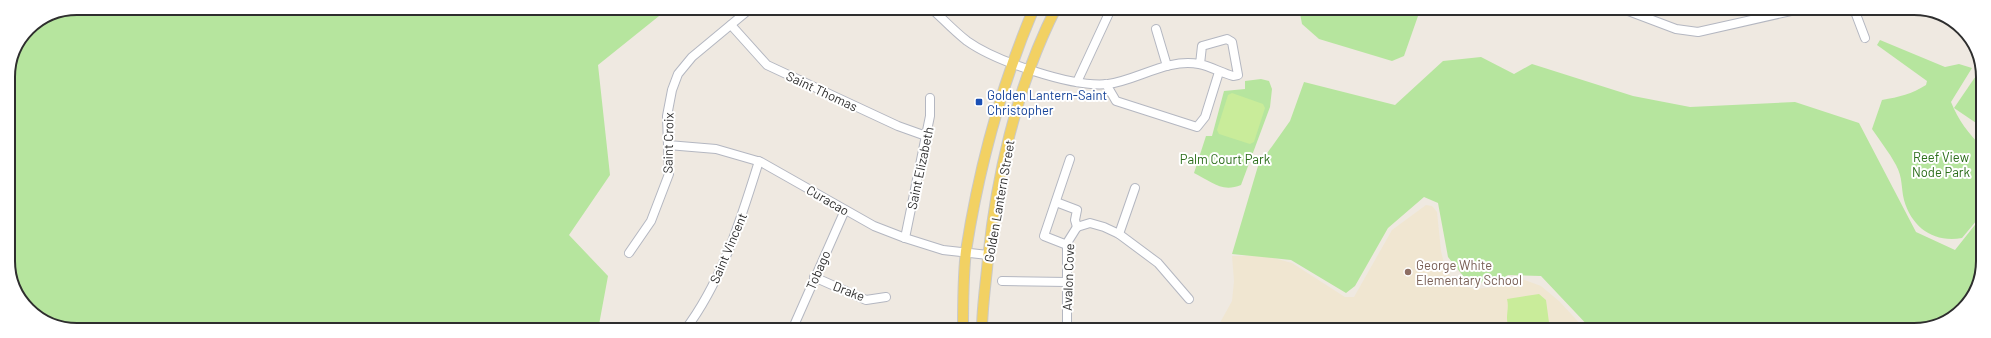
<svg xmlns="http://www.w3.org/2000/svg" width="1991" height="338" font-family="Barlow,sans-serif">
<rect width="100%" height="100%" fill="#efe9e1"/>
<!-- education -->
<path fill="#f0e6d1" d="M1426,205l6,1 5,6 4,39 4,16 6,10 9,7 13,5 22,-2 10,-6 14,-3 22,8 18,15 27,29h-370l16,-29 2,-20 -2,-25 31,-1 29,8 53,34h9l38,-67z"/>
<!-- green -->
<g fill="#b6e59e">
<path d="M77,8h592l-71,57 12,110 -41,60 39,41 -10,54 -531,-1 -36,-16 -21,-34 -2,-203 5,-26 15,-22 23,-15z"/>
<path d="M1299,8h116l3,8 -14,40 -12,5 -73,-22 -17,-15z"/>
<path d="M1880,40l65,27 14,-3 13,4 -21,34c7,18 18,32 31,45v67l-20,24c-28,5 -50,-10 -58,-38 -3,-12 -1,-22 -8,-35 -7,-13 -16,-24 -24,-36l10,-29c17,-3 30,-6 44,-15l1,-4 -50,-36z"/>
<path d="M1481,57l33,17 18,-10 101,32 57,11 105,-5 64,21 57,109 39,18 27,-34v55l-22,42 -45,17h-323l-51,-54 -33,-1 -18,10 -26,-8 -16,-20 -10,-54 -14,-6 -36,31 -33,58 -9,7 -55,-33 -59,-6 26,-88 32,-45 14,-39 91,23 48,-44z"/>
<path d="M1982,67v60l-28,-19z"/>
<path d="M1261,79l8,2 3,8 -2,18 -29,78c-20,8 -30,-4 -47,-12l12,-37h6l12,-45 21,-2v-8z"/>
</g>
<!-- pitch -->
<g fill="#c9ec9a">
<path d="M1232,93l31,11 2,4 -11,34 -4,2 -31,-10 -2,-4 11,-35z"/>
<path d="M1539,294l7,6 4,30h-39c-8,-10 -1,-20 -4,-31z"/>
</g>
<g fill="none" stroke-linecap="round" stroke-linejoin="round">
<!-- minor casing -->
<g stroke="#b4b7c1" stroke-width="10">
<g id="minor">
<path d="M931,8c12,11 23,23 36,33 28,20 106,47 141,43 30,-4 59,-26 91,-20 11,2 23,9 34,12l5,-1 -6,-33 -5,-3 -25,7 -2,18"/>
<path d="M1623,9l53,20 22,3 102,-23"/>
<path d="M1854,9l11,29"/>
<path d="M731,25l36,40 131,61 28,10"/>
<path d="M1156,29l11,37"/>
<path d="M1077,82l33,-71"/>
<path d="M1106,84l10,17 81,26 8,-10 14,-45"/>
<path d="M668,145l48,4 45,13 113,64 31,12 38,12 45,5"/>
<path d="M1056,202l21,8 -2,10 2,7"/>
<path d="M1077,227l13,-4 14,4 15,7 39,29 31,36"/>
<path d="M1119,234l16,-46"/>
<path d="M905,238l25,-122v-18"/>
<path d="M1067,245l-23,-9 26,-77"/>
<path d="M629,253l22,-32 18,-47 -2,-58 5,-26 6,-16 14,-17 59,-49"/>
<path d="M814,277l52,23 20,-3"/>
<path d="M1002,281l65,1"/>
<path d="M685,330c37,-49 56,-111 74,-169"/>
<path d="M792,330l53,-120"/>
<path d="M1067,330v-87l10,-16"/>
</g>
</g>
<!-- major casing -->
<g stroke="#c9c9c9" stroke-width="12">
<g id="major">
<path d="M963,330c0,-26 0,-54 3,-79 13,-84 35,-165 68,-243"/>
<path d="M982,330c0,-20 3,-41 5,-61 8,-88 29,-182 69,-261"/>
</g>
</g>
<!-- minor -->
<use href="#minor" stroke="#fff" stroke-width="8"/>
<!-- major -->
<use href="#major" stroke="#f2d163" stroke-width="10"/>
</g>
<!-- markers -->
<rect fill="#1a4fb4" stroke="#fff" stroke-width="1.5" x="975" y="98" width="8" height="8" rx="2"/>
<circle fill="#8d6e63" stroke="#fff" stroke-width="1.5" cx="1408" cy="272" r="4"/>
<g text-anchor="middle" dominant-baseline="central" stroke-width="4" stroke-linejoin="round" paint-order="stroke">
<!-- street labels -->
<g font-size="13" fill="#2e2e2e" stroke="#fff">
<text transform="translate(822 91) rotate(25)">Saint Thomas</text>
<text transform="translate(668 143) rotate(-89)">Saint Croix</text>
<text transform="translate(920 168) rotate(-78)">Saint Elizabeth</text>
<text transform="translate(828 200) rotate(30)">Curacao</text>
<text transform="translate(999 201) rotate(-80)">Golden Lantern Street</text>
<text transform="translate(728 248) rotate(-67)">Saint Vincent</text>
<text transform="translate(818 270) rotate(-66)">Tobago</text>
<text transform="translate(1068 277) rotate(-88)">Avalon Cove</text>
<text transform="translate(849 291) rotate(21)">Drake</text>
</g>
<!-- transit labels -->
<g font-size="13" fill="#164399" stroke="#fff" text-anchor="start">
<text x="987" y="95">Golden Lantern-Saint<tspan x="987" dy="15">Christopher</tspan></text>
</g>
<!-- park labels -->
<g font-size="13" fill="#2c6e1b" stroke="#fff">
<text x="1941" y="157">Reef View<tspan x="1941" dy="15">Node Park</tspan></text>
<text x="1225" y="159">Palm Court Park</text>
</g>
<!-- education labels -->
<g font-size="13" fill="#785e54" stroke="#fff" text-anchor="start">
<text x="1416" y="265">George White<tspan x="1416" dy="15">Elementary School</tspan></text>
</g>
</g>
<!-- crop -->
<path d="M0 0H1991V338H0ZM77 15H1914A62 62 0 0 1 1976 77V261A62 62 0 0 1 1914 323H77A62 62 0 0 1 15 261V77A62 62 0 0 1 77 15Z" fill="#fff" fill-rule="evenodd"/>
<path fill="none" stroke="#2e2e2e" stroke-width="2" d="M77 15H1914A62 62 0 0 1 1976 77V261A62 62 0 0 1 1914 323H77A62 62 0 0 1 15 261V77A62 62 0 0 1 77 15Z"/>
</svg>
